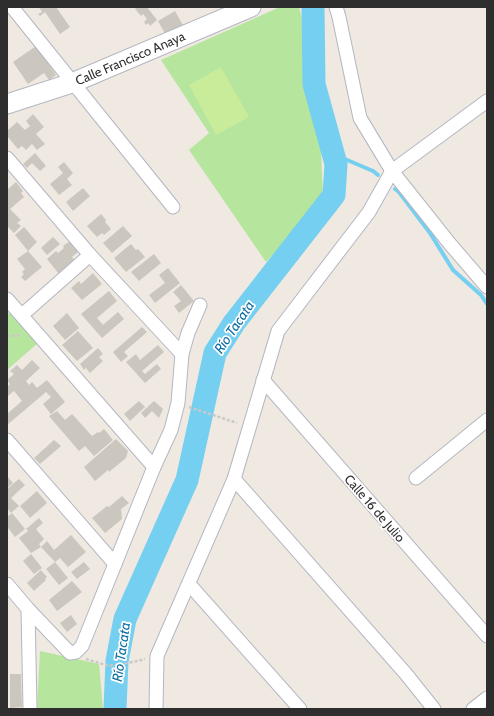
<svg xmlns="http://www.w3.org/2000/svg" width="494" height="716" font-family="Cabin,sans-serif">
<rect width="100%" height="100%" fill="#efe9e1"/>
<!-- green -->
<g fill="#b6e59e">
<path d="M280,7h19l8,32 2,52 12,60 2,44 -12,20 -45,47 -77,-112 20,-17 -48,-73z"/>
<path d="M11,311l27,32 -31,27v-55z"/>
<path d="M40,651l59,13 4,45h-66z"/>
</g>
<!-- pitch -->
<path fill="#c9ec9a" d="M221,67l28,50 -33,18 -27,-50z"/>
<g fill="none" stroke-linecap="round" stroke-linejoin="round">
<!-- stream -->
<g stroke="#75cff0" stroke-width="4">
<path d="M333,154l40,17 5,4"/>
<path d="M395,189l4,3 31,41 23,37 28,25 6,9"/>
</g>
<!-- river -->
<path stroke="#75cff0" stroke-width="23" d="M115,709l2,-48 8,-42 62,-139 28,-127 19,-30 100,-128 2,-31 -22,-80 -1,-77"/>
</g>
<!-- building -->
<g fill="#cbc7bf">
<path d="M39,7h17l14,20 -10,7 -15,-22 -5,4 -2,-2 4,-2z"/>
<path d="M137,7h10l10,13 -7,6 -2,-3 -2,2 -2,-3 3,-3 -4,-5 -2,2 -6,-7z"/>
<path d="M175,11l9,16 -17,10 -9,-16z"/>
<path d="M36,46l20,29 -7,5 -5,-7 -16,11 -15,-22z"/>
<path d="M33,114l11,13 -8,7 9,10 -8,6 -5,-6 -6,6 -4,-4 -4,3 -11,-13v-5l10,-9 8,8 5,-4 -4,-5z"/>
<path d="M35,153l11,13 -6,5 -8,-8 -5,5 -4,-4z"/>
<path d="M64,162l9,11 -6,6 5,6 -13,10 -9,-11 13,-11 -5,-6z"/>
<path d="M16,182l7,9 -2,2 3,4 -14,12 11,11 -4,3 4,3 -7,7 -7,-7v-36z"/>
<path d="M83,188l7,8 -17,15 -7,-9z"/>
<path d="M101,214l5,6 -1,2 6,7 -7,6 -2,-2 -5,4 -10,-11z"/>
<path d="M123,226l9,10 -20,17 -9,-10z"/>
<path d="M24,227l13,15 -9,9 14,16 -17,14 -4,-4 3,-3 -2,-2 3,-3 -8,-10 11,-8 -13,-16z"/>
<path d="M53,237l7,7 -13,11 -6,-7z"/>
<path d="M70,241l8,11 -6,5 3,4 -16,13 -12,-15 9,-8 2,2 6,-5 -1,-2z"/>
<path d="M131,244l5,6 2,-1 7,8 -19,15 -12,-14z"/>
<path d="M154,254l7,9 -22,18 -8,-9z"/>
<path d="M168,268l12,15 -25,20 -6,-8 16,-12 -6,-8z"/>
<path d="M93,273l9,11 -20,16 -11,-12 8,-7 2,3z"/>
<path d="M181,285l13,16 -15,12 -5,-7 7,-5 -8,-9z"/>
<path d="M109,291l8,10 -20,17 6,7 15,-13 6,7 -22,19 -21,-24z"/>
<path d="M67,313l12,15 -14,12 -12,-14z"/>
<path d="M142,327l5,5 -23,20 4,4 -7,6 -8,-10z"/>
<path d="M78,331l15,17 -16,13 -15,-16z"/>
<path d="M158,345l6,7 -22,19 3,3 12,-10 4,5 -16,14 -19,-21 10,-8 4,6z"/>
<path d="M98,348l5,6 -4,3 4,4 -13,12 -4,-5 -2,2 -4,-6z"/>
<path d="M32,360l8,8 -14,13 3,4 3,-3 5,6 10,-8 18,22 -14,12 -8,-10 8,-7 -5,-5 -39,33v-11l15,-13 -8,-10 -6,5 -1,-1v-8l3,-3 -3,-4 7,-6 -4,-3 7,-6 5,5z"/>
<path d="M139,401l6,6 -15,14 -6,-7z"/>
<path d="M154,401l9,8 -4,9 -7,-7 -7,7 -4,-5z"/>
<path d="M57,411l8,9 7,-6 20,22 6,-4 1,1 5,-4 9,11 -19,16 -9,-10 -6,5 -30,-35z"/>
<path d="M116,439l12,12 -2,7 -17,14 -1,-2 -13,11 -11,-14z"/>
<path d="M54,440l7,6 -21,18 -6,-6z"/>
<path d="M7,476l6,7 -6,5z"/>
<path d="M19,479l6,6 -14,13 8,8 -8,7 -4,-5v-19z"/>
<path d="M37,491l10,12 -17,15 -10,-12z"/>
<path d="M122,496l7,7 -8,6 1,10 -17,14 -13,-15 15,-12 2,1z"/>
<path d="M12,513l13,16 -10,8 -7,-9h-1v-11z"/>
<path d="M39,518l4,5 -7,6 8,10 -5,5 2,3 -10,6 -12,-15 9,-7 -2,-2z"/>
<path d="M71,535l15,17 -18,15 -8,-9 -5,4 13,16 -9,7 -13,-16 9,-7 -14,-15 6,-6 7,9z"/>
<path d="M31,554l11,14 -8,6 -11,-13z"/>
<path d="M84,562l6,7 -13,10 -6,-7z"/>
<path d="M41,570l6,7 -2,2 1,1 -12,11 -7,-8z"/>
<path d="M72,581l10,11 -25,19 -8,-11z"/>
<path d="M71,615l6,9 -10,8 -7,-9z"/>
<path d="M10,674h11l1,33 -12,1z"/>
</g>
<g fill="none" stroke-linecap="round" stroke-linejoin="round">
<!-- street casing -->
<g stroke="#b4b7c1" stroke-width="15">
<g id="street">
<path d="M12,7l161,200"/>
<path d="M336,7l3,10 21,101 32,53 58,73 37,43"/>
<path d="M7,158l83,97 92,99"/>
<path d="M7,299l147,168"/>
<path d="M22,315l68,-60"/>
<path d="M263,380l224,256"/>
<path d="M7,440l108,124"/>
<path d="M416,478l71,-58"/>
<path d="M234,479l172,195 28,35"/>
<path d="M7,584l21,25 42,44 6,-1 6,-6 72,-179 17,-37 7,-27 4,-49 6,-21 12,-28"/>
<path d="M189,584l111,125"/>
<path d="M28,609l2,100"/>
<path d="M156,709l1,-53 77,-177 44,-148 91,-119 23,-41 95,-70"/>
<path d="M473,709l14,-11"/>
</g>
</g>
<!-- secondary casing -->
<g stroke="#b4b7c1" stroke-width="21">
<path id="secondary" d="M7,104l65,-21 179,-76"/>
</g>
<!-- path -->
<g stroke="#c9c9c9" stroke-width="2.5" stroke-dasharray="3 2" stroke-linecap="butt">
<path d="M7,336l15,-1"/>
<path d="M189,407l48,16"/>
<path d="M86,659l23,7 24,-4 12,-3"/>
</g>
<!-- street -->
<use href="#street" stroke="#fff" stroke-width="13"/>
<!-- secondary -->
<use href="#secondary" stroke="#fff" stroke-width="19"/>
</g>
<g text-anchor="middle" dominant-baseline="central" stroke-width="3.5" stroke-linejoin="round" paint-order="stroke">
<!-- street labels -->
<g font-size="13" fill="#2e2e2e" stroke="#fff">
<text transform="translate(130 58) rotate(-23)">Calle Francisco Anaya</text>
<text transform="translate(375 508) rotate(49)">Calle 16 de Julio</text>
</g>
<!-- water labels -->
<g font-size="14" font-style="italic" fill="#0d6fa3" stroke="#fff">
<text transform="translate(234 327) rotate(-56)">Río Tacata</text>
<text transform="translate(121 652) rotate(-82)">Río Tacata</text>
</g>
</g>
<!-- border -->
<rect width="494" height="716" fill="none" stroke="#2e2e2e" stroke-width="16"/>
</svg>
